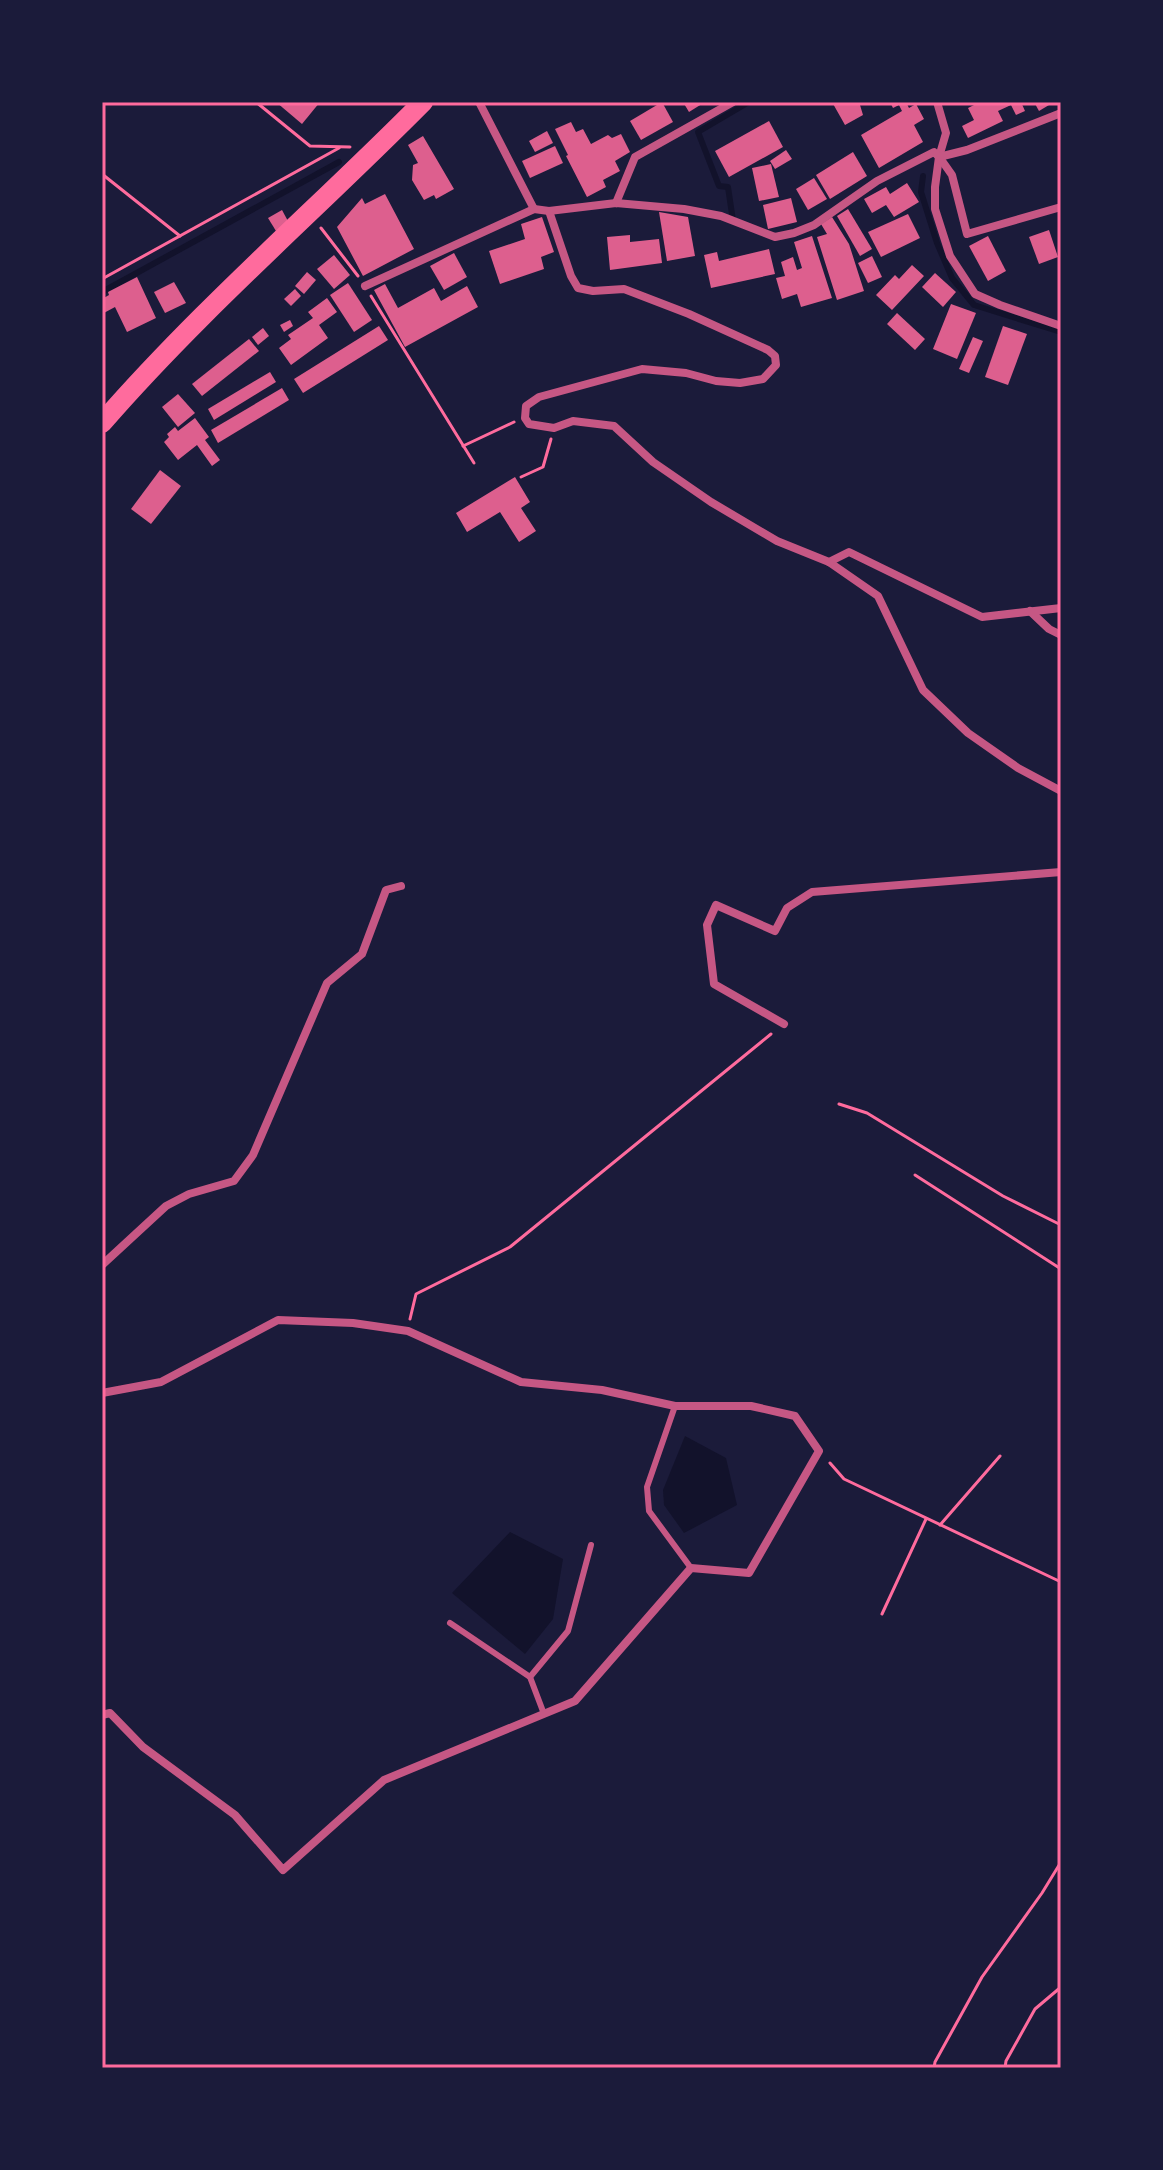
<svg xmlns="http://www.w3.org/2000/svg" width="1163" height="2170" font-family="'Fira Sans',sans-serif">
<rect width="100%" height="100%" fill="#1b1b3a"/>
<!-- water -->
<g fill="#12122b">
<path d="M685,1436l41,22 11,47 -53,28 -20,-28 -1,-15z"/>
<path d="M510,1532l53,27 -10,60 -28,35 -73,-61z"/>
</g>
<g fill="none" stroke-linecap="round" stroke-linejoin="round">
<!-- stream -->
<g stroke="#12122b" stroke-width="6">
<path d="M923,176l-2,16 16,51 15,35 22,27 87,27"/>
<path d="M733,221l-5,-34 -9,-1 -21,-54 51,-30"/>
<path d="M102,292l237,-130"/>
</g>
</g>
<!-- building -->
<g fill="#dd5f8e">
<path d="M276,102h44l-18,22z"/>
<path d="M662,102l11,20 -32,18 -11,-19z"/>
<path d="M683,102h22l-16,10z"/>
<path d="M832,102h34l-6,3 3,10 -18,10z"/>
<path d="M890,102h16l3,6 7,-4 8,15 -10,6 9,17 -44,26 -18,-33 41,-24 -3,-6 -6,3z"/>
<path d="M980,102h41l4,9 -9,4 -5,-10 -13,6 5,10 -35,17 -6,-12 12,-6 -6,-12z"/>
<path d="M1034,102h20l-15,9z"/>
<path d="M769,121l14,26 -54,30 -14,-26z"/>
<path d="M571,122l5,10 7,-3 8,15 17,-9 4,3 9,-4 9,18 -15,9 5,10 -17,9 3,7 -19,10 -21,-41 2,-1 -13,-26z"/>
<path d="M547,131l6,12 -18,9 -6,-11z"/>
<path d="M423,136l31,53 -18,10 -2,-4 -10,5 -12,-20 1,-15 5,-2 -10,-18z"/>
<path d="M555,146l8,17 -33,15 -8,-17z"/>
<path d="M786,150l6,9 -17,10 -5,-8z"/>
<path d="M853,152l14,24 -37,23 -14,-24z"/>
<path d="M771,164l8,33 -20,4 -7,-33z"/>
<path d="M814,178l13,21 -19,11 -12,-21z"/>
<path d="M907,183l12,19 -25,15 -8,-12 -14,8 -8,-14 22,-12 4,7z"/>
<path d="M385,194l29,55 -51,27 -26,-49 25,-29 3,6z"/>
<path d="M791,198l6,24 -29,7 -5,-24z"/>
<path d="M848,209l24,40 -12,7 -23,-40z"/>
<path d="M282,210l7,13 -13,8 -8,-13z"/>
<path d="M659,212l29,5 7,39 -28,5z"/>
<path d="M908,214l12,24 -39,19 -13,-25z"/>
<path d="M542,217l12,35 -13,5 3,12 -44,15 -11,-33 36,-12 -4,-15z"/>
<path d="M832,217l17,27 15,47 -27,9 -20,-63 10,-3 -6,-10z"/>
<path d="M1049,230l9,27 -19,7 -10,-27z"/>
<path d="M630,235v7l29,-3 3,24 -52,7 -3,-33z"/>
<path d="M812,236l20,62 -31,9 -4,-13 -15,5 -6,-21 9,-2 -4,-14 12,-5 4,13 5,-2 -8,-26z"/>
<path d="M988,236l18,35 -18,10 -19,-35z"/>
<path d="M769,249l6,25 -64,14 -7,-33 13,-3 2,9z"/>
<path d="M454,253l13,24 -23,13 -14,-24z"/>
<path d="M334,255l16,20 -16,14 -17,-20z"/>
<path d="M872,256l10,21 -14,6 -10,-20z"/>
<path d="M912,265l12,11 -32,34 -16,-15 19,-20 4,4z"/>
<path d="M307,272l9,8 -12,14 -9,-8z"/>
<path d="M935,273l21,19 -13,15 -21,-20z"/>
<path d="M137,277l19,41 -29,14 -12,-25 -13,7v-15l7,-4 -1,-3z"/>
<path d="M174,282l12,21 -21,10 -11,-21z"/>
<path d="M348,283l24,37 -18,12 -24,-37z"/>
<path d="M385,284l13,24 36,-20 7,13 26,-15 11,21 -73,40 -31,-57z"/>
<path d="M295,289l6,7 -10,10 -7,-7z"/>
<path d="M327,298l10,14 -18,13 9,13 -37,27 -12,-17 12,-9 -3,-4 25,-17 -5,-6z"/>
<path d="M951,304l25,9 -19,46 -24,-10z"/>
<path d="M897,313l28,26 -10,11 -28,-26z"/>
<path d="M290,320l3,6 -9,6 -4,-7z"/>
<path d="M379,326l9,14 -85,53 -9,-14z"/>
<path d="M1003,326l24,8 -19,51 -23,-8z"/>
<path d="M263,328l6,8 -11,9 -6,-8z"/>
<path d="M973,337l10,4 -14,32 -10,-4z"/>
<path d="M249,339l10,12 -57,45 -10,-12z"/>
<path d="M270,372l6,10 -62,38 -6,-11z"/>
<path d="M282,388l7,12 -71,43 -7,-13z"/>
<path d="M178,394l17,19 -17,14 -16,-20z"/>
<path d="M195,418l14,19 -4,3 15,20 -8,6 -15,-21 -19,15 -14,-18 5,-5 -2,-3 8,-7 3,4z"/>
<path d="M160,470l21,16 -30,38 -20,-15z"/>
<path d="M515,477l15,25 -9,6 15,23 -17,11 -19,-30 -33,20 -11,-19z"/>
</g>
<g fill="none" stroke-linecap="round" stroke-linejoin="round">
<!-- path -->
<g stroke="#ff6b9d" stroke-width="3">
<path d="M256,102l54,44 40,1"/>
<path d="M102,174l78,62"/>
<path d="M321,228l37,48"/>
<path d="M102,279l237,-131"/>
<path d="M371,296l103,167"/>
<path d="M463,446l51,-24"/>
<path d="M521,477l22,-10 8,-28"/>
<path d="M839,1104l28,9 136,83 58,29"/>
<path d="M915,1175l146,94"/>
<path d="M410,1319l6,-25 94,-47 261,-213"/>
<path d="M830,1463l14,16 217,103"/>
<path d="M940,1525l60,-69"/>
<path d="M882,1614l44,-95"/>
<path d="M934,2068l1,-6 47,-85 60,-84 19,-31"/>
<path d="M1005,2068l1,-7 29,-52 26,-22"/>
</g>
<!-- service -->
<g stroke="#c65784" stroke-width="6">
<path d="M675,1406l-28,81 2,24 42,57"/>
<path d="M450,1623l80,54 14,37"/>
<path d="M530,1677l38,-46 23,-86"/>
</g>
<!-- minor -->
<g stroke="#c65784" stroke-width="8">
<path d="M479,102l55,107"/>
<path d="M937,102l9,31 -7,24 -4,30v22l15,47 25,38 25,11 61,21"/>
<path d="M940,158l12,17 15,59 94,-27"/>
<path d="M616,203l19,-46 98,-55"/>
<path d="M549,211l22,65 7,12 15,3 31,-2 65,25 79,36 7,6 1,9 -13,14 -23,4 -24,-2 -30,-8 -44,-4 -103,28 -13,9 -1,12 4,6 25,4 19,-7 41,5 39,36 58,40 66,39 52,21 49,34 45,94 45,43 50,35 43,23"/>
<path d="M365,286l169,-77 15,2 67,-8 68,6 37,7 54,21 19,-4 20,-8 63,-44 57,-29 5,5 28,-7 94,-37"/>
<path d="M829,562l20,-10 133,65 79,-9"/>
<path d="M1030,611l19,18 12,6"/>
<path d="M784,1024l-70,-40 -7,-59 9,-20 59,26 12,-23 25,-16 249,-20"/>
<path d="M102,1265l64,-59 23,-12 45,-13 19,-26 74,-172 35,-29 24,-64 15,-4"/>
<path d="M102,1393l59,-11 117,-62 75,3 55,8 113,51 81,8 73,16h76l44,10 24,35 -70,122 -58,-5 -116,133 -191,79 -101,90 -48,-55 -92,-68 -33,-34 -8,2"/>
</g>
<!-- trunk -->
<path stroke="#ff6b9d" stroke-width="20" d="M102,423c99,-114 215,-214 321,-321"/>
</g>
<!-- border -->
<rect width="1163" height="2170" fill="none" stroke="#1b1b3a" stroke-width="208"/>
<rect x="104" y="104" width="955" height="1962" fill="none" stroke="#ff6b9d" stroke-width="3"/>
</svg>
